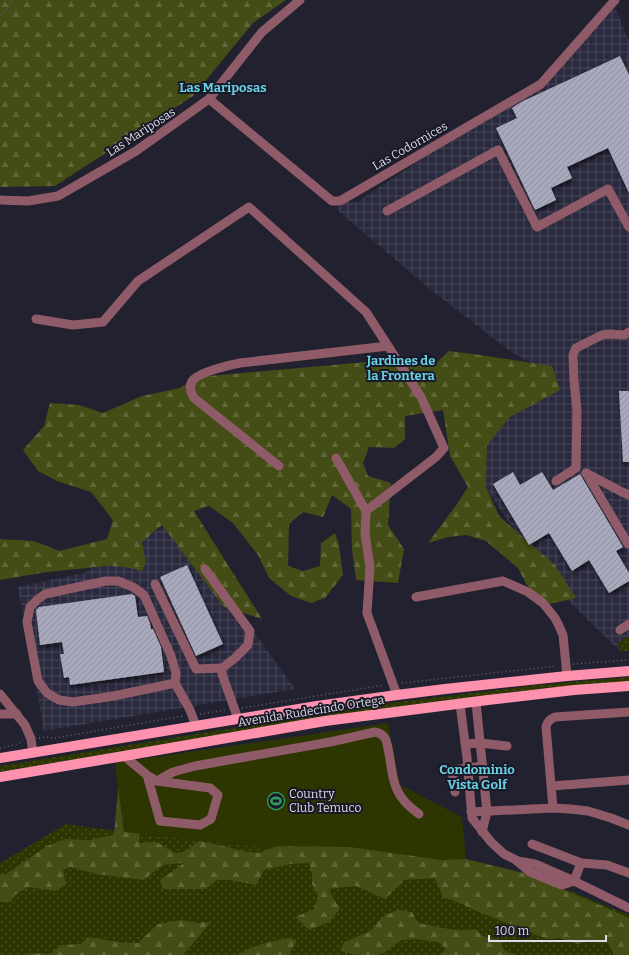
<svg xmlns="http://www.w3.org/2000/svg" width="629" height="955" font-family="Bitter,serif">
<defs>
<pattern id="industrial-grid" width="8" height="8" patternUnits="userSpaceOnUse"><rect width="8" height="8" fill="#2a293e"/><path d="M0 4h8M4 0v8" fill="none" stroke="#48485a"/></pattern>
<pattern id="grass-dots" width="8" height="8" patternUnits="userSpaceOnUse"><rect width="8" height="8" fill="#2d3500"/><path d="M2 2h.1M6 6h.1" fill="none" stroke="#4b5225" stroke-width="1.8" stroke-linecap="round"/></pattern>
<pattern id="forest-firs" width="22" height="20" patternUnits="userSpaceOnUse"><rect width="22" height="20" fill="#444d16"/><path d="M5 1l3.5 6h-7zM16 11l3.5 6h-7z" fill="#5f6638"/></pattern>
<pattern id="building-hatch" width="6" height="6" patternUnits="userSpaceOnUse"><rect width="6" height="6" fill="#a9a9bd"/><path d="M-1 1l2-2M0 6l6-6M5 7l2-2" fill="none" stroke="#8f8f9f"/></pattern>
<filter id="shadow"><feDropShadow dx="1.5" dy="3" stdDeviation="2" flood-color="#0009"/></filter>
</defs>
<rect width="100%" height="100%" fill="#222130"/>
<!-- industrial -->
<g fill="url(#industrial-grid)">
<path d="M615,7l14,34v610h-9l-63,-61 -49,-69 -31,-47 -18,-23 74,-87 -23,-13 -79,-61 -95,-81 10,-7h11l95,-63 91,-51z"/>
<path d="M174,521l121,168 -251,42 -26,-144 66,-14z"/>
</g>
<!-- grass -->
<g fill="url(#grass-dots)">
<path d="M629,636v15h-9l-2,-8z"/>
<path d="M629,677v7l-91,7 -538,81v-6l373,-61 165,-20z"/>
<path d="M66,824l58,8 136,14 90,1 178,27 101,41v40h-629v-92z"/>
</g>
<!-- forest -->
<g fill="url(#forest-firs)">
<path d="M0,0h286l-33,23 -60,73 -138,90 -55,1z"/>
<path d="M449,351l31,4 72,11 8,24 -50,27 -23,28 -1,42 13,29 56,49 21,33 -22,5 -17,2 -19,-37 -32,-27 -20,-6 -18,2 -20,6 29,-39 11,-17 -18,-31 -7,-46 -38,6v23l-11,9 -25,-1 -6,16 5,13 23,7 -3,42 16,24 -6,34 -42,-3 -4,-31 -1,-40 -19,-14 -9,22 -20,-5 -14,12 -1,42 15,5 17,-5 1,-23 14,-10 4,12 4,30 -18,23 -14,5 -20,-7 -22,-18 -11,-23 -25,-32 -24,-17 -15,5 68,108 -38,-12 -62,-82 -20,17 4,21 -4,8 -17,-4 -18,-1 -60,6 -47,8v-41l34,2 25,10 48,-12 6,-19 -22,-28 -34,-11 -19,-10 -15,-21 21,-24 6,-23 29,2 24,8 39,-17 38,-8 18,-11 191,-17 44,6z"/>
<path d="M120,766l23,41 -4,36 18,-1 18,11 9,-1 15,-11 21,4 22,6 17,2 23,-9 163,-9 21,24 62,15 101,44v37h-15l-6,-12 -17,-2 -13,3 -19,-6 -12,1 -68,-27 -26,-12 -10,-2 -8,-20 -31,2 -19,19 -29,-13 -28,3 12,20 -11,13 -20,8 -14,-13 19,-8 4,-13 -6,-12v-10l-3,-11 -18,1 -27,6 -8,15 -26,-5h-13l-11,9h-43l-3,-9 24,-17 -22,2 -18,15 -48,-6 -26,-7 -7,3 3,15 -11,6 -27,-4 -13,8 -4,7h-11v-27l6,-1 41,-28 18,-7 24,1 25,-5z"/>
<path d="M397,910l15,2 6,11c16,3 42,10 58,6l6,7 18,4 4,10 12,5h-76l6,-6 -7,-7 -24,-3 -14,1 -17,13 -8,2h-20l-16,-4 4,-9 27,-11 11,-14z"/>
<path d="M180,920l17,3 14,-1 -28,33h-157l5,-2 20,1 10,-9 20,-1 6,-7 38,6h13l20,-19z"/>
<path d="M290,938l7,3 -9,14h-51c16,-10 35,-14 53,-17z"/>
</g>
<!-- garden -->
<path fill="#2d3500" d="M388,723l12,62 62,32 4,42 -24,1 -92,-13 -90,-1 -136,-14 -9,-69z"/>
<!-- building -->
<g fill="url(#building-hatch)" filter="url(#shadow)">
<path d="M620,56l9,19v118l-21,-45 -41,19 5,11 -21,10 5,12 -21,10 -39,-82 21,-10 -5,-10 9,-6z"/>
<path d="M619,391h10v71h-6z"/>
<path d="M513,472l7,13 22,-13 11,18 27,-16 43,73 -7,4 13,22v8l-20,12 -20,-33 -17,11 -23,-38 -20,12 -36,-61z"/>
<path d="M187,565l36,79 -27,12 -36,-79z"/>
<path d="M132,594l3,2 3,21 9,-1 3,7 1,6h2l8,18 3,25 -94,13 -1,-8 -5,1 -4,-24h4l-2,-12 -22,3 -4,-35 3,-3z"/>
</g>
<g fill="none" stroke-linecap="round" stroke-linejoin="round">
<!-- path -->
<g stroke="#62626f" stroke-width="1.5" stroke-dasharray="1 3" stroke-linecap="butt">
<path d="M0,15l7,-6 6,-9"/>
<path d="M573,664l56,-4"/>
<path d="M402,683l155,-17"/>
<path d="M242,708l142,-23"/>
<path d="M200,714l26,-4"/>
<path d="M39,738l5,-1 11,1 128,-22"/>
<path d="M0,748l18,-4 5,-4"/>
</g>
<!-- minor -->
<g stroke="#905b68" stroke-width="9">
<path d="M209,99l123,102h8l201,-117 74,-84"/>
<path d="M0,200l28,1 30,-5 78,-45 73,-52 53,-67 38,-32"/>
<path d="M387,211l111,-61 39,77 71,-38 21,38"/>
<path d="M36,319l37,6 30,-3 35,-41 111,-74 117,105 55,85 23,51 -8,9 -70,54 -1,23 5,33 -3,46 30,82"/>
<path d="M336,458l30,53"/>
<path d="M279,466l-85,-68c-3,-5 -6,-12 -1,-18 7,-8 36,-15 47,-17l148,-17"/>
<path d="M586,473l42,71"/>
<path d="M586,473l36,19 7,3"/>
<path d="M556,481l20,-13 1,-57 -3,-30 -1,-26 3,-7 26,-13 7,-1 15,1 5,-3"/>
<path d="M205,569l45,62 -2,14 -13,13 -13,10v6l16,45"/>
<path d="M155,584l41,85 26,-1"/>
<path d="M416,597l87,-16 25,11 15,11 12,15 4,8 4,9 4,41"/>
<path d="M620,630l9,-6"/>
<path d="M175,683l-61,13 -41,6 -14,-2 -12,-7 -9,-12 -11,-59 3,-15 7,-7 8,-6 61,-13h12l15,6 11,8 27,61 5,17 -1,10 15,27 6,16"/>
<path d="M0,694l25,31 6,14 2,14"/>
<path d="M476,702l11,110 -5,20"/>
<path d="M460,704l7,54 5,60 19,24 13,12 12,6 14,12 32,13 12,-4 7,-18 -49,-19"/>
<path d="M0,714h17"/>
<path d="M465,744l15,-1 27,3"/>
<path d="M124,756l23,19 10,6 53,7 8,7 -7,24 -11,6 -40,-4 -13,-46"/>
<path d="M157,781l16,-9 22,-6 135,-24 45,-10c5,1 9,3 11,8 9,33 1,52 33,74"/>
<path d="M552,786l77,-6"/>
<path d="M455,792l-3,-22 31,-4"/>
<path d="M553,808l-7,-81c1,-5 4,-8 9,-10l74,-5"/>
<path d="M471,812l82,-4 17,1 18,2 23,7 18,7"/>
<path d="M517,861l18,3 39,17 55,27"/>
<path d="M581,863l26,2 22,8"/>
</g>
<!-- major -->
<g stroke="#fe92ae" stroke-width="10">
<path d="M0,758l317,-52 80,-11 48,-6 122,-13 62,-5"/>
<path d="M0,777l124,-21 201,-35 163,-21 86,-10 55,-4"/>
</g>
</g>
<!-- icons -->
<defs>
<g id="stadium-ring" transform="scale(0.9)"><circle r="9.5" fill="#191826" stroke="#2e9e5b" stroke-width="1.5"/><path d="M0-5a6.5 5 0 1 0 0 10a6.5 5 0 1 0 0-10ZM-3.5-1.8h7v3.6h-7Z" fill="#2e9e5b"/></g>
</defs>
<g fill-rule="evenodd">
<use href="#stadium-ring" x="276" y="801"/>
</g>
<g text-anchor="middle" dominant-baseline="central" stroke-width="4" stroke-linejoin="round" paint-order="stroke">
<!-- street labels -->
<g font-size="12" fill="#dddde8" stroke="#191826">
<text transform="translate(141 132) rotate(-33)">Las Mariposas</text>
<text transform="translate(410 146) rotate(-30)">Las Codornices</text>
<text transform="translate(311 711) rotate(-9)">Avenida Rudecindo Ortega</text>
</g>
<!-- poi labels -->
<g font-size="12" fill="#dddde8" stroke="#191826" text-anchor="start">
<text x="289" y="794">Country<tspan x="289" dy="14">Club Temuco</tspan></text>
</g>
<!-- neighbourhood labels -->
<g font-size="13" font-weight="bold" fill="#69d0e4" stroke="#191826">
<text x="223" y="87">Las Mariposas</text>
<text x="401" y="360">Jardines de<tspan x="401" dy="15">la Frontera</tspan></text>
<text x="477" y="769">Condominio<tspan x="477" dy="15">Vista Golf</tspan></text>
</g>
</g>
<!-- scale -->
<path d="M489 935v6h117v-6" fill="none" stroke="#dddde8" stroke-width="2"/>
<text x="495" y="935" font-size="12" fill="#dddde8" stroke="#191826" stroke-width="3" paint-order="stroke">100 m</text>
</svg>
